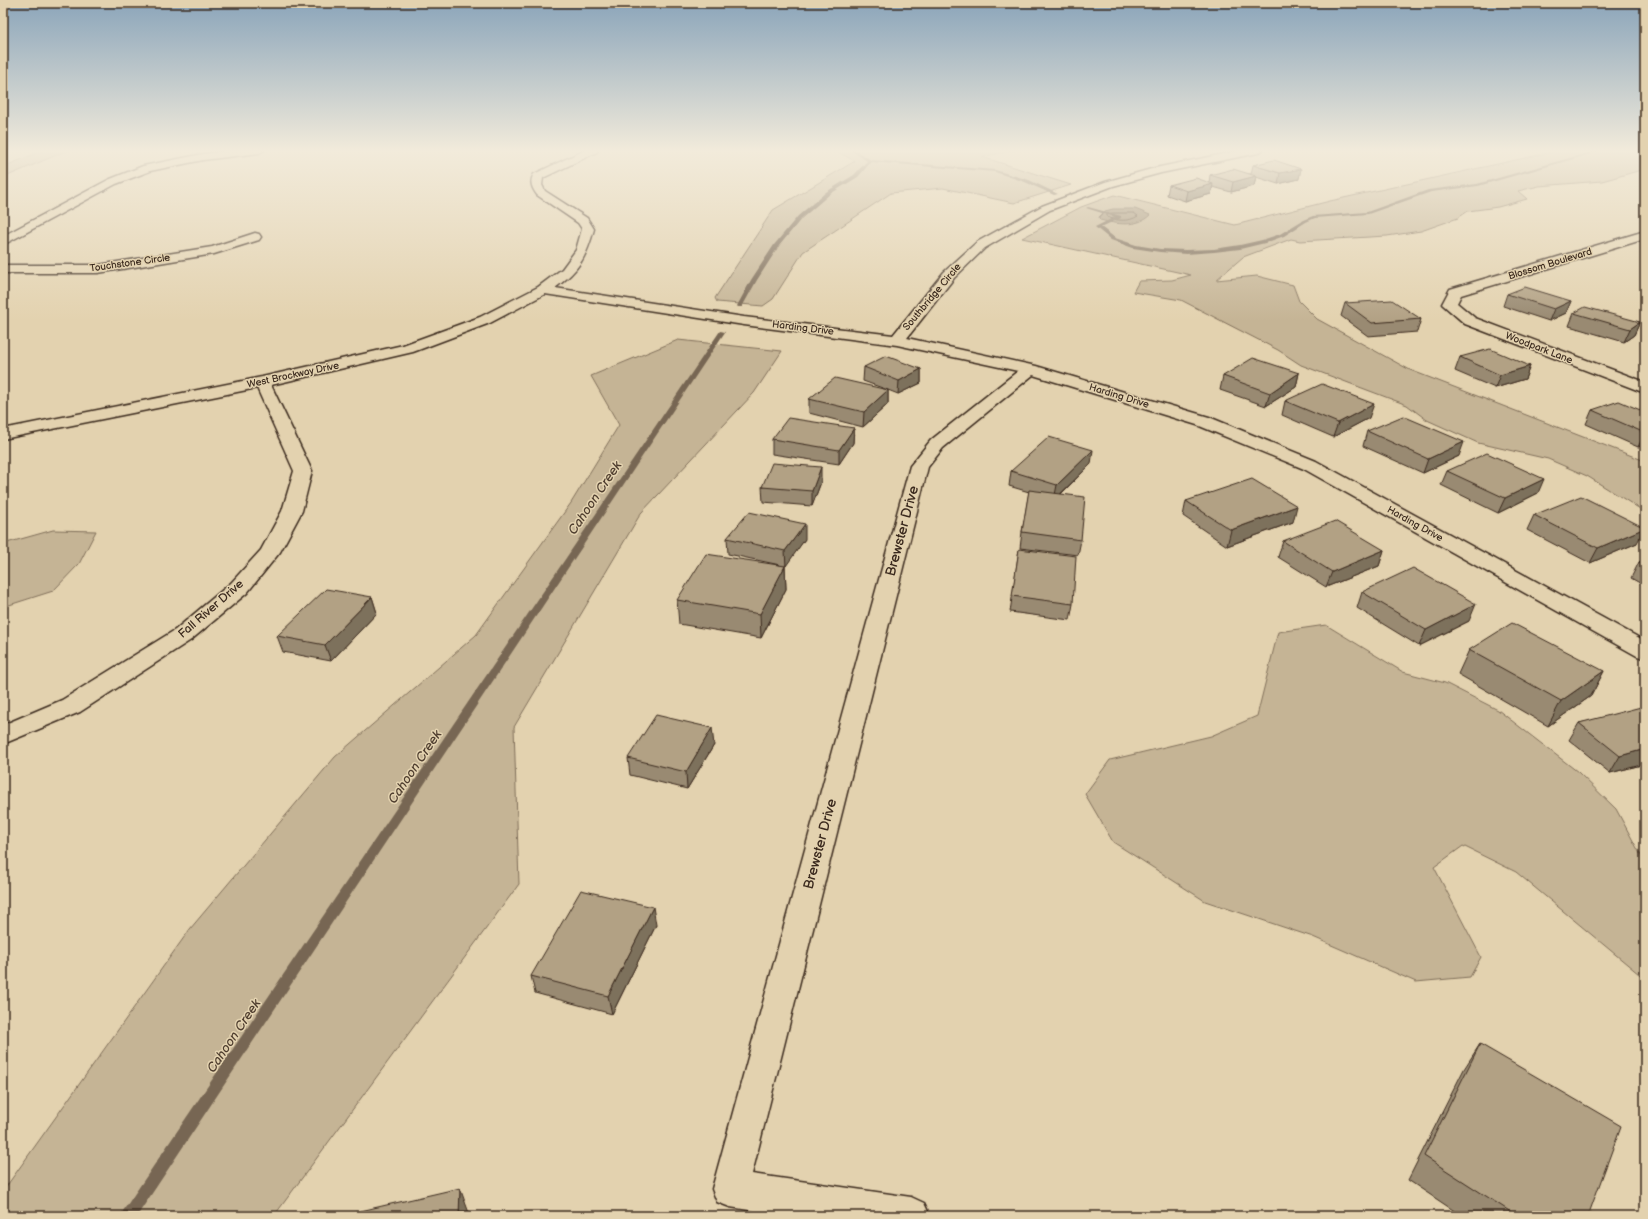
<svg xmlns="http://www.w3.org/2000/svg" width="1648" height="1219" font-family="'Balsamiq Sans',sans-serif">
<rect width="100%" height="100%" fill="#e3d2af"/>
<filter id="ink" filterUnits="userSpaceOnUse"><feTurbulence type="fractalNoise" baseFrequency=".025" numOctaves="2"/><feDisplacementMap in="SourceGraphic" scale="8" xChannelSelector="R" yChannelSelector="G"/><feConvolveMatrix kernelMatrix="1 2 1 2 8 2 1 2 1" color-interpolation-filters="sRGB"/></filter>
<g filter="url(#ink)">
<!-- green -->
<g fill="#c5b495" stroke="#806f5a">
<path d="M44,150h24l-65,28v-11z"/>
<path d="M834,150h179l-31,7 89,28 -57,18 -71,-15 -52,5 -88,59 -30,47 -10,7 -46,-4 -2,-4 58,-88 82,-49z"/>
<path d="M1561,150h84v19l-43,12 -63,5 -21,5 9,8 -29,8 -30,4 -10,7 -37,13 -34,5 -87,5 -9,-2 -48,18 -27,23 41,-4 36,9 6,16 18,18 93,51 235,91v51l-58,-36 -39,-17 -70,-16 -51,-23 -20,-15 -106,-40 -23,-15 -97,-50 -48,-8 6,-11 33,-1 19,-5 -169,-37 59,-31 33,-12 121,30 95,-24z"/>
<path d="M678,340l104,11 -28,42 -113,120 -127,214 5,157 -245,332h-271v-25l187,-262 145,-172 141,-122 95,-132 48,-78 -28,-49z"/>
<path d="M53,530l43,1 -17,33 -26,27 -50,16v-63z"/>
<path d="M1326,625l77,47 42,11 53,27 80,62 38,37 29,54v116l-129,-107 -53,-26 -29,21 47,90 -11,20 -54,5 -103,-45 -108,-36 -92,-59 -28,-48 25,-34 101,-24 46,-20 21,-84z"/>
</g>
<!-- water -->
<path fill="#9f8e74" stroke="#776652" d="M1113,209h22l15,6c-13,13 -34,9 -50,5l-1,-3 6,-6z"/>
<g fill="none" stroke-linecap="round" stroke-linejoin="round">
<!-- shore -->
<path stroke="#635240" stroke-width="1" d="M1113,213h21l4,3c-9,6 -21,5 -31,1v-3z"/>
<!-- stream -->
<g fill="#776652" fill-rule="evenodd">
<path d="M850,150h5l16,10 124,10 34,10 29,14 -4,1 -29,-13 -30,-10 -124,-10 -13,15 -28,17 -28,24 -23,28 -22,34 -15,27h-4l-1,-1 14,-26 23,-35 24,-29 28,-24 28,-17 13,-14z"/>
<path d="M1598,150h7l-127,36 -47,6 -63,22 -53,4 -9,4 -22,14 -19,7 -25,6 -26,3 -28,2 -26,-2 -27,-4 -22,-8 -16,-13 20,-10 -29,-9 2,-1 33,9v2l-20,9 14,11 21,7 24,4 26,1 28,-1 26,-4 22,-5 18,-6 23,-14 10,-4 54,-4 61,-22 49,-6z"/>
<path d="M720,331l5,1 -588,884h-17l3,-5z"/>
</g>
<!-- street casing -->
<g stroke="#3b2a1e" stroke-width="3">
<g id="street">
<path d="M235,150h29l-5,3 -56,7 -53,11 -34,13 -113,61v-9l105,-56 35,-14 60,-12z"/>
<path d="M585,150h13l-1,2 -54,26 -1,7 3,6 42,27 7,11c-8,29 -15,41 -39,59l189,29 149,18 51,-63 33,-30 65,-36 63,-24 50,-14 88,-18h20l-5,3 -97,20 -48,13 -63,24 -65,38 -31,30 -47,60 129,28 173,51 107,44 329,180v17l-8,-2 -333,-187 -107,-44 -164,-50 -90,73 -15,19 -176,707 159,23 13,6 6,13h-144l-56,-9 -13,-5 -5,-13 198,-723 21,-26 87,-69 -121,-26 -153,-20 -199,-31 -55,29 -77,29 -142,33 41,86 -10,40 -22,41 -33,41 -56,47 -111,72 -77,32v-19l59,-25 113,-70 56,-47 30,-33 21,-39 12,-40 -37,-83 -254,51v-10l259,-52 141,-32 77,-28 58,-30 24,-18 14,-19 6,-21 -4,-6 -41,-28c-5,-7 -8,-13 -3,-21z"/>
<path d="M1645,231v8l-184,56 -4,8 18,15 170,64v11l-180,-69 -23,-20 8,-15z"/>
<path d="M255,233l4,1 2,3 -2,3 -45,14 -116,19h-95v-8h95l114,-18z"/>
</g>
</g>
<!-- street -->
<use href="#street" fill="#e3d2af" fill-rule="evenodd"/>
</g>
<!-- wall -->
<g fill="#998a72" stroke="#3b2a1e">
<path d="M1253,165l46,14 -21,5 -22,-7 -2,9 -23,6 -18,-5 -2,7 -26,7 -18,-6 2,-10 40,-2 1,-8 41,-1z"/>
<path d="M1507,294l64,7 -5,12 -17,8 -46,-15z"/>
<path d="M1345,303l76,16 -4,13 -49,4 -27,-20z"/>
<path d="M1574,313l66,9 -6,13 -10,7 -55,-16z"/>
<path d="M1460,357l70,9 -5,13 -30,9 -40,-17z"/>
<path d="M864,367l57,2v14l-23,11 -10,-4v14l-25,23 -54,-14v-14l79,-9 -25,-9z"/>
<path d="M1299,373l-3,14 -30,19 -46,-16 3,-14z"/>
<path d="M1285,401l84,17 -36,19 -51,-22z"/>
<path d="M1592,410l53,2v33l-7,2 -52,-23z"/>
<path d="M854,428l-1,15 -14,21 -67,-10v-15z"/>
<path d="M1367,431l92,25 -36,17 -60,-27z"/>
<path d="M1091,464l-30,30 20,46 -3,15 -58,-7 2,-16 7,-40 -20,-6 2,-15z"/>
<path d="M1447,471l91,22 -40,20 -57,-28z"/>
<path d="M821,482l-9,24 -49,-4 -1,-15z"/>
<path d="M1186,501l107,21 -66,24 -44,-30z"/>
<path d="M1534,515l103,28 -47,20 -63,-33z"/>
<path d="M727,538l78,1 -20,27 1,23 -25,49 -82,-14 -2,-24 103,-35 -52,-11z"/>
<path d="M1283,541l101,9 -5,16 -53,21 -48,-30z"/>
<path d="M1019,549l54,55 -3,16 -60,-8z"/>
<path d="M1645,560v26l-14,-8 8,-16z"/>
<path d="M1362,592l107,29 -50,25 -62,-38z"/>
<path d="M372,597l5,16 -46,48 -48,-9 -6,-16z"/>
<path d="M1469,650l135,21 -13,25 -43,30 -90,-52z"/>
<path d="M1645,710v54l-35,9 -41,-33 10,-17z"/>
<path d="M714,745l-27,44 -57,-14 -2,-17z"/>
<path d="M656,925l-44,89 -77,-21 -4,-17z"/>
<path d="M1480,1044l108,172h-126l-54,-36 56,-111z"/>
</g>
<!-- shaded-wall -->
<g fill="#7d715c" stroke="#3b2a1e">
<path d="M1301,169l-2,10 -21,5 2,-11z"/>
<path d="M1256,176l-2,10 -23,6 2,-10z"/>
<path d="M1213,184l-2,10 -26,7 2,-10z"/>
<path d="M1571,301l-5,12 -17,8 5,-12z"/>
<path d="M1640,322l-6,13 -10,7 6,-13z"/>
<path d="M1530,366l-5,13 -30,9 5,-13z"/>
<path d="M921,369v14l-23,11 1,-13z"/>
<path d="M1299,373l-3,14 -30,19 4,-13z"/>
<path d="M888,390v14l-25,23 1,-15z"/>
<path d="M1374,404l-5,14 -36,19 5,-14z"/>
<path d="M854,428l-1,15 -14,21v-14z"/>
<path d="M1645,433v12l-7,2z"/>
<path d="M1464,442l-5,14 -36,17 5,-14z"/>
<path d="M1093,450l-2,14 -37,36 3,-15z"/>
<path d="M821,467v15l-9,24v-15z"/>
<path d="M1544,479l-6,14 -40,20 7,-15z"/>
<path d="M1297,506l-4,16 -66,24 4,-16z"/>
<path d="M805,524v15l-19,27 -1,-15z"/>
<path d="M1645,528l-8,15 -47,20 8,-15z"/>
<path d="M1384,550l-5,16 -53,21 6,-15z"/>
<path d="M785,566l1,23 -25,49 -1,-24z"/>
<path d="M372,597l5,16 -46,48 -6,-16z"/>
<path d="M1476,604l-7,17 -50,25 7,-16z"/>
<path d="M1604,671l-13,25 -43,30 13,-25z"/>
<path d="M712,728l2,17 -27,44 -1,-17z"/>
<path d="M1645,749v15l-35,9 10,-17z"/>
<path d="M653,907l3,18 -44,89 -4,-18z"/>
<path d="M460,1188l9,25v3h-10z"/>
</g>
<!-- building -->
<g fill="#b2a184" stroke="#3b2a1e">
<path d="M1274,160l27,9 -21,4 -27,-8z"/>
<path d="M1233,169l23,7 -23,6 -23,-7z"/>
<path d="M1196,178l17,6 -26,7 -18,-6z"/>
<path d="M1525,287l46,14 -17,8 -47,-15z"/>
<path d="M1392,300l29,19 -49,4 -27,-20z"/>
<path d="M1585,307l55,15 -10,7 -56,-16z"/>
<path d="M1490,349l40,17 -30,9 -40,-18z"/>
<path d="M886,356l35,13 -22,12 -35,-14z"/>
<path d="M1253,358l46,15 -29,20 -47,-17z"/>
<path d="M835,378l53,12 -24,22 -55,-13z"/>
<path d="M1322,384l52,20 -36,19 -53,-22z"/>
<path d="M1619,401l26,11v21l-53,-23z"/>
<path d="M1403,416l61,26 -36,17 -61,-28z"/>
<path d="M788,418l66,10 -15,22 -67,-11z"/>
<path d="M1049,437l44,13 -36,35 -46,-14z"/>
<path d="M1487,453l57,26 -39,19 -58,-27z"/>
<path d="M772,463l49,4 -9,24 -50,-4z"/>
<path d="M1252,479l45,27 -66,24 -45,-29z"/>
<path d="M1029,490l56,7 -4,43 -59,-8z"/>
<path d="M1581,496l64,32 -47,20 -64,-33z"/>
<path d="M749,512l56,12 -20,27 -58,-13z"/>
<path d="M1335,521l49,29 -52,22 -49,-31z"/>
<path d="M1019,549l57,7 -3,48 -61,-8z"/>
<path d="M706,554l79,12 -25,48 -83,-14z"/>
<path d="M1645,560v5l-6,-3z"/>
<path d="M1413,568l63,36 -50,26 -64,-38z"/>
<path d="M326,589l46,8 -47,48 -48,-9z"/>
<path d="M1512,623l92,48 -43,30 -92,-51z"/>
<path d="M1641,707l4,3v39l-25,7 -41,-33z"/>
<path d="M656,715l56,13 -26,44 -58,-14z"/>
<path d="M581,890l72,17 -45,89 -77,-20z"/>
<path d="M1480,1044l141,82 -33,90h-71l-93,-60z"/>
<path d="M460,1188l-1,28h-120z"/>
</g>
</g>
<!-- sky -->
<linearGradient id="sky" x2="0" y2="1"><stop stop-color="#8ba5ba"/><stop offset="0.47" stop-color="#f2ebdb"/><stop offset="1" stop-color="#f2ebdb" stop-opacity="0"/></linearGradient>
<rect width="1648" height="321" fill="url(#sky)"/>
<g text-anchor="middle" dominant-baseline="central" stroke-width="3" stroke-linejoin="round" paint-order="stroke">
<!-- far-street labels -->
<g font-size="10" fill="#3b2a1e" stroke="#e3d2af">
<text transform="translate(130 263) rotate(-8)">Touchstone Circle</text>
<text transform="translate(1550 264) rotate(-17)">Blossom Boulevard</text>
<text transform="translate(932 297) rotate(-50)">Southbridge Circle</text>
<text transform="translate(803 328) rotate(7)">Harding Drive</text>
<text transform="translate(1539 348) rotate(21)">Woodpark Lane</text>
<text transform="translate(293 375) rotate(-12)">West Brockway Drive</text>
<text transform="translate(1119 396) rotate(17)">Harding Drive</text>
<text transform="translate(1415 524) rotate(29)">Harding Drive</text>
</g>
<!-- street labels -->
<g font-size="12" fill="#3b2a1e" stroke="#e3d2af">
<text transform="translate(211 609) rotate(-41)">Fall River Drive</text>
</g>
<!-- water labels -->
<g font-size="13" font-style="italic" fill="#4f3e2f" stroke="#e3d2af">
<text transform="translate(595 498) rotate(-56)">Cahoon Creek</text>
<text transform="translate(415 767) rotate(-56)">Cahoon Creek</text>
<text transform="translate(234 1036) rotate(-56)">Cahoon Creek</text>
</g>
<!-- near-street labels -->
<g font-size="14" fill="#3b2a1e" stroke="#e3d2af">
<text transform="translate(902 531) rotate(-75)">Brewster Drive</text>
<text transform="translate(820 844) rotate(-75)">Brewster Drive</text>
</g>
</g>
<!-- margin -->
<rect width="1648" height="1219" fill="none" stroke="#e3d2af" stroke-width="16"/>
<rect x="8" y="8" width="1632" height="1203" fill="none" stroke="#3b2a1e" stroke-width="1.5" filter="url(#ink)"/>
</svg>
